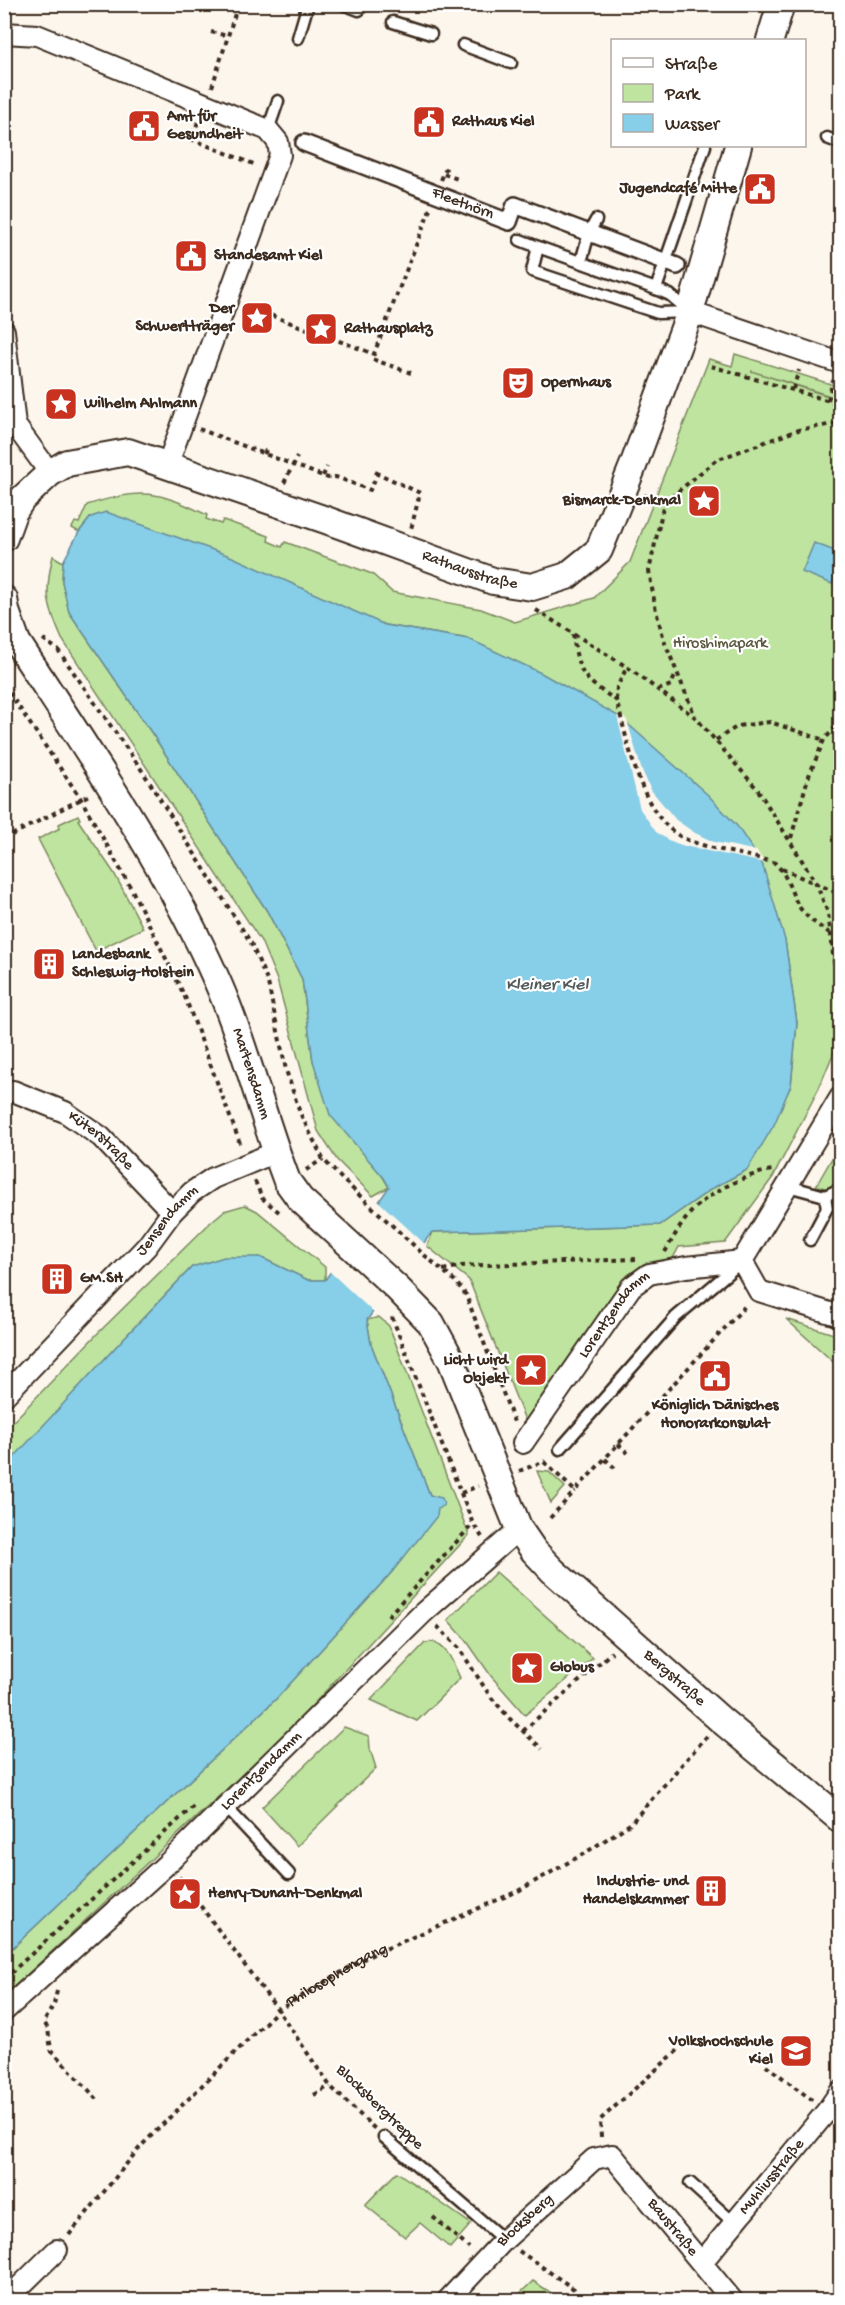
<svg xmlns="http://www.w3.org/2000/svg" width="845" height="2305" font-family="'Gochi Hand',sans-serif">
<rect width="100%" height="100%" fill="#fcf6ed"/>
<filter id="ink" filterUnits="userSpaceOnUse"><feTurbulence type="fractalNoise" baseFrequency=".0167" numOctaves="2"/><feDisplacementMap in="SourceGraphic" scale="12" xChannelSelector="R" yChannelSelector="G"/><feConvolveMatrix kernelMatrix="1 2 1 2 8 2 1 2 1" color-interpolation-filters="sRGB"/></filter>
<g filter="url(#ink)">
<!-- green -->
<g fill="#bee49f" stroke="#7c875e" stroke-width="1.5">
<path d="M735,354l105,33v12l-89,-28 89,29v637l-21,51 -46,89 -48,66 -46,4 -14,26 -29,-3 -33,40 -74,120 -60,-150 -42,-34 6,-14 227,-7 53,-37 34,-18 44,-84 6,-63 -12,-83 -316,-301 -84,-14 -294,-108 -12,15 -7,-4 3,-6 4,1 8,-18c55,-17 69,-15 120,10l-1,4 15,5 2,-4 46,16 -1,5 14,6 3,-5 87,32 20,18 89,17 34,13 79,-24 36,-36 79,-203 23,7z"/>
<path d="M53,556l10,6 -1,20 7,30 84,123 114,176 35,68 11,82 76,126 -16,9 -36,-36 -19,-29 -41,-151 -16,-39 -199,-302c-15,-34 -18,-46 -9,-83z"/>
<path d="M78,815l2,4 -2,1 36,53 29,55 -47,23 -58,-112 22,-11 -1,-4z"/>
<path d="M840,1144v39l-10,6 -14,-3z"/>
<path d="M245,1205l12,6 68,56v13h-17l-48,-23 -68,10 -69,72 -118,129 -1,-37 93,-97 115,-113 12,-10z"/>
<path d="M379,1317l10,9 80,209 -182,198 -282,262v-40l272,-257 115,-126 38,-77 -59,-151 -4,-24z"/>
<path d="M786,1319l54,17v32z"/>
<path d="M537,1471l12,1 16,15 -14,16z"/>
<path d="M496,1572l97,86 -68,57 -34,-39 -25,-36 -18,-20z"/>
<path d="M433,1642c16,6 20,21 27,36l-43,43 -46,-21 54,-57z"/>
<path d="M344,1727l25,9 1,13 6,19 -79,78 -35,-39z"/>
<path d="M397,2172l74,52 -21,24 -30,-25 -15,14 -40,-32z"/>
<path d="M533,2281l29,19h-49z"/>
</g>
<!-- water -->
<g fill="#87cee8" stroke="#698c97" stroke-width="1.5">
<path d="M106,512l124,44 155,69 84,14 72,34 79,44 88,78 29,31 25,37 23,77 12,83 -6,62 -17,40 -27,45 -34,18 -53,37 -228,7 -65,88 4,24 59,151 12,3 2,7 -6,4 -1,7 -45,56 -115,126 -272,257 -1,-487 119,-129 69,-72 32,-10h36l48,23h17l64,-93 -5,-9 -54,-63 -17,-54 -11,-82 -35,-68 -114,-176 -84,-123 -7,-30 1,-20 16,-30 12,-15z"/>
<path d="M814,543l26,10v8l-8,23 -30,-12z"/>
</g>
<!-- pier -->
<g fill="#fcf6ed">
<path d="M621,715l6,5 14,48 10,22 25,30 19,13 19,9 43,9 8,12 -81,-17 -16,-6 -12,-8 -16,-23 -23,-93z"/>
<path d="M377,1200l49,45 -51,69 -47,-44z"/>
</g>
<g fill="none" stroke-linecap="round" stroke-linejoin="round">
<!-- service casing -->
<g stroke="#3b2a1e" stroke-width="15">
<g id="service">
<path d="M343,4l16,6"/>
<path d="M393,22l38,12"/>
<path d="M298,38l10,-34"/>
<path d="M463,45l48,18"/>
<path d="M268,130l10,-29"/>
<path d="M827,138l13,5"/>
<path d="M520,240l18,7"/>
<path d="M538,247l118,42 14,6 20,17 -32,1 -126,-42z"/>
<path d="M581,262l8,-29 7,-13"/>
<path d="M656,289l49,-143"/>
<path d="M788,1186l37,10 15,-7"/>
<path d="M810,1240l17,-32 -2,-12"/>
<path d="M560,1449l116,-132 64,-54"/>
<path d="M226,1807l63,67"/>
<path d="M384,2137l120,103"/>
<path d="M690,2183l44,40"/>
</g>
</g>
<!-- pedestrian casing -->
<g stroke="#3b2a1e" stroke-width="20">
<g id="pedestrian">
<path id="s2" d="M304,143l205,79 6,-17 162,61"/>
</g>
</g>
<!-- minor casing -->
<g stroke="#3b2a1e" stroke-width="24">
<g id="minor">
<path d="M4,33l33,2 231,95 10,12 2,13 -113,311"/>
<path d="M690,312l150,51"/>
<path d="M4,331l11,94 35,48"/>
<path id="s3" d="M13,1091l52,21 36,25 71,75"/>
<path d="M742,1261l98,-163"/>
<path d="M742,1261l17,30 81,25"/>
<path id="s4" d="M4,1396l143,-150 25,-34 20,-20 21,-14 63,-26"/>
<path id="s5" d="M523,1443l108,-156 18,-13 37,-7 56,-6"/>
<path id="s6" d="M4,2011l164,-148 256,-251 95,-83"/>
<path id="s7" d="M702,2262l125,-151 13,-19"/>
<path d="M6,2300l51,-50"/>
<path id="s8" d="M448,2300l56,-60 90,-81 18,-4 120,145"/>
</g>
</g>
<!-- tertiary casing -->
<g stroke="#3b2a1e" stroke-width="30">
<g id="tertiary">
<path d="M770,40l11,-36"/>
<path id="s9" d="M4,538l9,-25 9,-14 28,-26 17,-10 61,-11 198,68 167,61 39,6 35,-11 32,-26 34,-84 57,-154 48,-166"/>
<path id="s10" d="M4,599l2,12 11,31c72,111 148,220 201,341 28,64 44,133 69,198l13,18 98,90 33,34 20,37 68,169 15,22 19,20 168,149 119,99"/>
</g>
</g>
<!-- path -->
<g stroke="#3b2a1e" stroke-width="4" stroke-dasharray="4.5 4.5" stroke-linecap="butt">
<path d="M211,32l17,4"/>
<path d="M212,87l26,-83"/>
<path d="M198,122l-7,17 65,26"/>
<path d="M444,174l16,6"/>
<path d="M441,180l6,-14"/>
<path d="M246,306l128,48"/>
<path d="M711,366l129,38"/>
<path d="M411,373l-39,-14 58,-150"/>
<path d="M793,389l6,-19"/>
<path d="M828,400l5,-20"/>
<path d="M199,429l129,49 8,-1 34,13 8,-17"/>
<path d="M264,454l4,-8"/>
<path d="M375,472l45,21 -9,36"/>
<path d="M323,476l4,-9"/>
<path d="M284,483l13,-26"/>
<path d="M644,495l20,8 -15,68 7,40 9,32 30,73"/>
<path d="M664,503l52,-43 82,-30 42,-7"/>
<path d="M536,610l91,57 69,51 62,72 58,93 12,30 12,99"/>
<path d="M573,634c5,39 9,45 43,66 14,45 24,122 74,141 27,10 57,13 85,22 12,11 15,28 23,42 8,13 21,21 33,29"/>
<path d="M43,639l15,11 85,122 108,171 17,40 18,87 14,43 23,46 21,22 78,72 33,28 11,14 48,127"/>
<path d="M4,685l77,114 52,93 52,105 56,149"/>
<path d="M658,690l13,-5 5,-11"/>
<path d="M616,700l1,-13 10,-20"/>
<path d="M716,740l22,-14 32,-4 54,18"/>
<path d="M791,838l17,-60 16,-38 16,-18"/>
<path d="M4,839l85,-44"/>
<path d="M782,869l58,25"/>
<path d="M306,1170l17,-11"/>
<path d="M255,1181l7,17 17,14"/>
<path d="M665,1252c7,-12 14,-25 23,-36 16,-22 60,-43 86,-46"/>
<path d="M443,1270l18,-4 175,-7"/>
<path d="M392,1317l81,207 9,13"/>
<path d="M618,1444l12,11"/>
<path d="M605,1459l12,11"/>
<path d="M544,1462l31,29 172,-187"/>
<path d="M519,1471l26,-10"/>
<path d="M461,1493l17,-7"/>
<path d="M550,1518l25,-27"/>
<path d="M388,1616l85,-92"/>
<path d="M437,1626l22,22 31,48 20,23 32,30"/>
<path d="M523,1731l89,-79"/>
<path d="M179,1877l99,133 52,76 45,43"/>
<path d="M4,1979l192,-175"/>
<path d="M57,1991l-3,13 -10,18 4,7 3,21 46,49"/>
<path d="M766,2065l46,35"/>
<path d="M314,2095l16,-9"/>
<path d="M601,2137l-1,-17 85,-76"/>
<path d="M433,2217l36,31"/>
<path id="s1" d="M69,2235l72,-89 137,-136 89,-53 151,-66 67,-38 45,-29 77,-88"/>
<path d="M519,2251l55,38 7,11"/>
</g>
<!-- service -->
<use href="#service" stroke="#fff" stroke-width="10"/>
<!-- pedestrian -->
<use href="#pedestrian" stroke="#fff" stroke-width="15"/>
<!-- minor -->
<use href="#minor" stroke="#fff" stroke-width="20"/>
<!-- tertiary -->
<use href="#tertiary" stroke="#fff" stroke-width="26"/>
</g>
</g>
<!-- icons -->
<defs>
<g id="civic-square" transform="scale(1.725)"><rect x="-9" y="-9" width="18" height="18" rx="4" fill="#c8321e" stroke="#fff"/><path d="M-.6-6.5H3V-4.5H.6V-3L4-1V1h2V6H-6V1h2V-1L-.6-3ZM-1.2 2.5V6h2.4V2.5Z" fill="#fff"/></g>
<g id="sight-square" transform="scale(1.725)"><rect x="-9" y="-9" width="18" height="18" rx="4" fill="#c8321e" stroke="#fff"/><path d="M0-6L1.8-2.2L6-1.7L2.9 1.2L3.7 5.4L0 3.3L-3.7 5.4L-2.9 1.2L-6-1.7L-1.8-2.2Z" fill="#fff"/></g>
<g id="theatre-square" transform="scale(1.725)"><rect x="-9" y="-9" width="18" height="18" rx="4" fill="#c8321e" stroke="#fff"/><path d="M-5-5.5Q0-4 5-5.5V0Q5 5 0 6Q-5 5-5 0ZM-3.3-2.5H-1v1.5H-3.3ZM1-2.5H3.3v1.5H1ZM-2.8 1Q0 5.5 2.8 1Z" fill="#fff"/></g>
<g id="building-square" transform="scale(1.725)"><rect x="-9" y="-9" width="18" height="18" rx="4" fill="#c8321e" stroke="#fff"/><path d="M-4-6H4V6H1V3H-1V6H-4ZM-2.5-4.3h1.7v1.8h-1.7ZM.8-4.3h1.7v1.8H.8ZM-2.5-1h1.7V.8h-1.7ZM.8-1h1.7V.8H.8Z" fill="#fff"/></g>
<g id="university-square" transform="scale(1.725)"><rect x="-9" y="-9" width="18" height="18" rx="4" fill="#c8321e" stroke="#fff"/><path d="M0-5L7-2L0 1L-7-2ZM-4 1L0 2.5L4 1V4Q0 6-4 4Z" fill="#fff"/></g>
</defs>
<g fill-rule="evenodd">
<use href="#civic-square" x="429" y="122"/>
<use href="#civic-square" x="144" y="126"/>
<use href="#civic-square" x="760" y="189"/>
<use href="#civic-square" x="191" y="256"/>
<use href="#sight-square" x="257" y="318"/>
<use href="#sight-square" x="321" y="329"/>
<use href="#theatre-square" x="518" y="383"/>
<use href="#sight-square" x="61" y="404"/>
<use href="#sight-square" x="704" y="501"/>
<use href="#building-square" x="49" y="964"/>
<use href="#building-square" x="57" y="1279"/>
<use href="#sight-square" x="531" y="1370"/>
<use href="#civic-square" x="715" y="1376"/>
<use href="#sight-square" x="527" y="1668"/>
<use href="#building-square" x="711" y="1891"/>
<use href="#sight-square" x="185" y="1894"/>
<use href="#university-square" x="796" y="2051"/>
</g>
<g text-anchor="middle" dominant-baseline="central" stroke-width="4.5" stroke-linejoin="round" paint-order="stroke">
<!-- poi labels -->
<g font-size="16" font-weight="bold" fill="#3b2a1e" stroke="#fff" text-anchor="start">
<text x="167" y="117">Amt für<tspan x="167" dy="18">Gesundheit</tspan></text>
<text x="452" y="122">Rathaus Kiel</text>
<text x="737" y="189" text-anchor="end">Jugendcafé Mitte</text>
<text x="214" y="256">Standesamt Kiel</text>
<text x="234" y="309" text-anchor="end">Der<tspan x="234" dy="18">Schwertträger</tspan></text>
<text x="344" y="329">Rathausplatz</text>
<text x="541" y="383">Opernhaus</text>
<text x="84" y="404">Wilhelm Ahlmann</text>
<text x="681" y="501" text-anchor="end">Bismarck-Denkmal</text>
<text x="72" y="955">Landesbank<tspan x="72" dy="18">Schleswig-Holstein</tspan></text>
<text x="80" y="1279">GM.SH</text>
<text x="508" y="1361" text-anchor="end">Licht wird<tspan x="508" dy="18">Objekt</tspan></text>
<text x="715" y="1406" text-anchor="middle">Königlich Dänisches<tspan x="715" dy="18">Honorarkonsulat</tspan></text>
<text x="550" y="1668">Globus</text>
<text x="688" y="1882" text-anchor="end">Industrie- und<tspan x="688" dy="18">Handelskammer</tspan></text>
<text x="208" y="1894">Henry-Dunant-Denkmal</text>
<text x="773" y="2042" text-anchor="end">Volkshochschule<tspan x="773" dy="18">Kiel</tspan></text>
</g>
<!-- street labels -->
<g font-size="16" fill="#3b2a1e" stroke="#fff">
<text stroke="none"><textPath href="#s2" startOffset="170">Fleethörn</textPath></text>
<text stroke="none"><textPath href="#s9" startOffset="525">Rathausstraße</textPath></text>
<text stroke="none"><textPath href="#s10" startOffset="538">Martensdamm</textPath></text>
<text stroke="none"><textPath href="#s3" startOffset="102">Küterstraße</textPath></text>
<text stroke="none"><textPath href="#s4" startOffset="240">Jensendamm</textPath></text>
<text stroke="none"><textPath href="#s5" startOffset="158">Lorentzendamm</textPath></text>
<text stroke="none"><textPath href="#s10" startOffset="1294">Bergstraße</textPath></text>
<text stroke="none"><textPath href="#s6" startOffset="352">Lorentzendamm</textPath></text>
<text stroke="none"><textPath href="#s1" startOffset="376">Philosophengang</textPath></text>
<text transform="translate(379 2108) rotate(44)">Blocksbergtreppe</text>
<text stroke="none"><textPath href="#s7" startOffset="110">Muhliusstraße</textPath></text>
<text stroke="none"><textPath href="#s8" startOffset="111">Blocksberg</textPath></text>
<text stroke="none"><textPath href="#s8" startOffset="316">Baustraße</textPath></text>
</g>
<!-- park labels -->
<g font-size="16" fill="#5c583e" stroke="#fff">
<text x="720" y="644">Hiroshimapark</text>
</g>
<!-- water labels -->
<g font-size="18" font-style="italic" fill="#525b5b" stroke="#fff">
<text x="547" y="985">Kleiner Kiel</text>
</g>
</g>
<!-- margin -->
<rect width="845" height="2305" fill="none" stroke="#fff" stroke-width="24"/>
<rect x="12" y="12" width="821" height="2281" fill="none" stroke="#3b2a1e" stroke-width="2" filter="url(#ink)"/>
<!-- legend -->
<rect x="611" y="39" width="195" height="108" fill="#ffffff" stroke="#b1aaa5" stroke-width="1.5"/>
<rect x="623" y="58" width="30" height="9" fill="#ffffff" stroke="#b1aaa5" stroke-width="1.5"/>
<text x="665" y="69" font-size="18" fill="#3b2a1e">Straße</text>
<rect x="623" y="84" width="30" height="18" fill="#bee49f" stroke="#b1aaa5" stroke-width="1.5"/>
<text x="665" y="99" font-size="18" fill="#3b2a1e">Park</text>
<rect x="623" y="114" width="30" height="18" fill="#87cee8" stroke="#b1aaa5" stroke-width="1.5"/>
<text x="665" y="129" font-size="18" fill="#3b2a1e">Wasser</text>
</svg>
